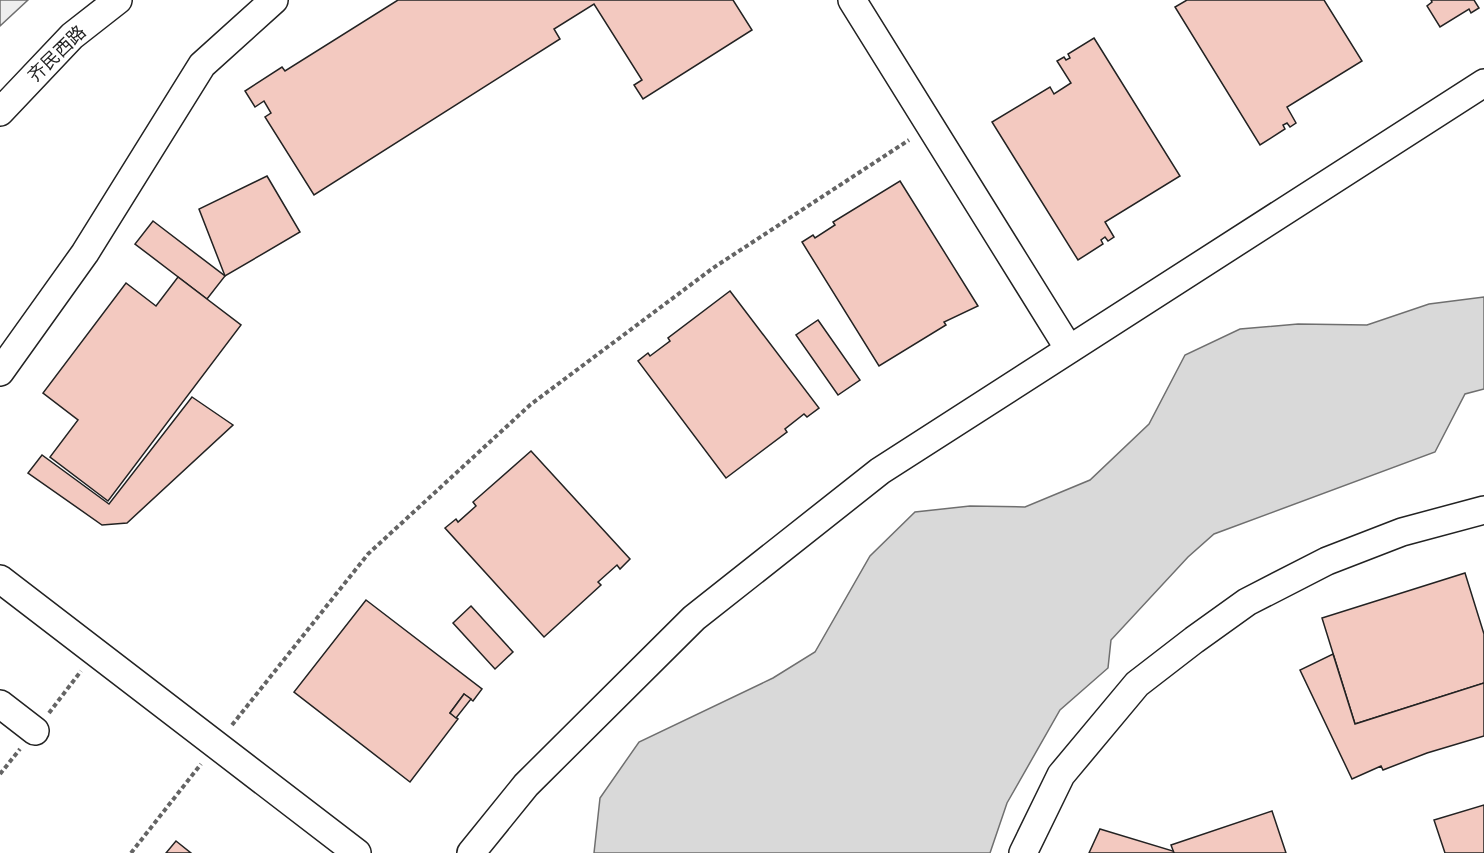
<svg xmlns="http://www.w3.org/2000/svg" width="1484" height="853" font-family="Rubik,'Noto Sans SC',sans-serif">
<rect width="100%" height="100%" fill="#fff"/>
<!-- green -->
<path fill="#eee" stroke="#6f6f6f" stroke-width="1.5" d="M0,0h28l-28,26z"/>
<!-- water -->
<path fill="#d9d9d9" stroke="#6f6f6f" stroke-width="1.5" d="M1484,297v92l-19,5 -30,58 -221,82 -26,23 -77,83 -3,28 -48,42 -53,93 -17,50h-396l6,-55 39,-56 134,-64 42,-26 55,-96 45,-44 55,-6 55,1 65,-27 59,-56 36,-69 55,-26 58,-5 69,1 62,-21z"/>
<!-- building -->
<g fill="#f3c9c0" stroke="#222" stroke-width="1.5">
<path d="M398,0h335l19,30 -109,69 -9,-14 8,-5 -48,-76 -40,25 6,10 -246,156 -49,-78 6,-4 -7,-12 -9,6 -10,-16 37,-24 3,4z"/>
<path d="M1187,0h137l38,61 -75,46 9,16 -6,4 -3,-4 -4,2 2,4 -25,16 -85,-138z"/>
<path d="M1431,0h43l5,8 -8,5 -2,-4 -29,18 -13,-21 5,-4z"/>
<path d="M1094,38l86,138 -75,46 9,15 -6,4 -3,-4 -4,3 2,4 -25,16 -86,-138 58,-35 4,7 17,-11 -14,-22 7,-4 2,3 4,-2 -2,-4z"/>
<path d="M267,176l33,56 -75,44 -26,-67z"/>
<path d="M900,181l78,125 -34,16 2,3 -67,41 -77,-124 11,-7 2,3 20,-13 -2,-3z"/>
<path d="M153,221l72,55 -18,23 -72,-55z"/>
<path d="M178,277l63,48 -133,176 -58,-44 28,-37 -35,-27 83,-110 30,23z"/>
<path d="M730,291l89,117 -12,9 -3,-3 -19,15 2,3 -61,46 -88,-117 10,-8 2,3 20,-15 -2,-3z"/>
<path d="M818,320l42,60 -22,15 -42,-60z"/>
<path d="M192,397l41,28 -106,98 -25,2 -74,-52 14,-18 67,49z"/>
<path d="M531,451l99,108 -10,10 -3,-4 -19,17 3,3 -57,52 -99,-109 11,-9 2,3 18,-16 -3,-4z"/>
<path d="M1465,573l19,61v49l-129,41 -33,-106z"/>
<path d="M366,600l116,89 -9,12 -9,-7 -14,19 8,6 -48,63 -116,-90z"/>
<path d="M471,606l42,46 -18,17 -42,-46z"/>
<path d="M1333,654l22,70 129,-41v53l-57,17 -44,17 -2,-4 -29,13 -52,-109z"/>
<path d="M464,694l7,5 -15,19 -6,-5z"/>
<path d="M1484,805v48h-39l-11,-33z"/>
<path d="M1272,811l14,42h-112l-3,-8z"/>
<path d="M1100,829l73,22 1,2h-85z"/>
<path d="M176,841l15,12h-25z"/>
</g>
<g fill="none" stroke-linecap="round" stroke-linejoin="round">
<!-- minor casing -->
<g stroke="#222" stroke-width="30">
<g id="minor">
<path d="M852,0l217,349"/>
<path d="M0,112l72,-76 46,-36"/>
<path d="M0,372l85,-119 117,-188 72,-65"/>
<path d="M0,579l357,274"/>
<path d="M0,704l35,27"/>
<path d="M471,853l55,-68 168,-167 186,-147 604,-388"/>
<path d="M1023,853l38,-78 76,-91 57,-44 53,-38 80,-41 75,-29 82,-22"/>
</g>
</g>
<!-- path -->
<g stroke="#646464" stroke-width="4" stroke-dasharray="4.5 3" stroke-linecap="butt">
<path d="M49,713l32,-42"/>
<path d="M232,725l136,-171 162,-149 183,-137 196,-128"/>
<path d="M0,774l20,-25"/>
<path d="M131,853l70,-89"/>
</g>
<!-- minor -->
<use href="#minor" stroke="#fff" stroke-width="27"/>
</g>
<g text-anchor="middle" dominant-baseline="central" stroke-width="4.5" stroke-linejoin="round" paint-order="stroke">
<!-- street labels -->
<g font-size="18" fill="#222" stroke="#fff">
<text transform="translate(57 54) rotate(-44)">齐民西路</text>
</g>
</g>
</svg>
